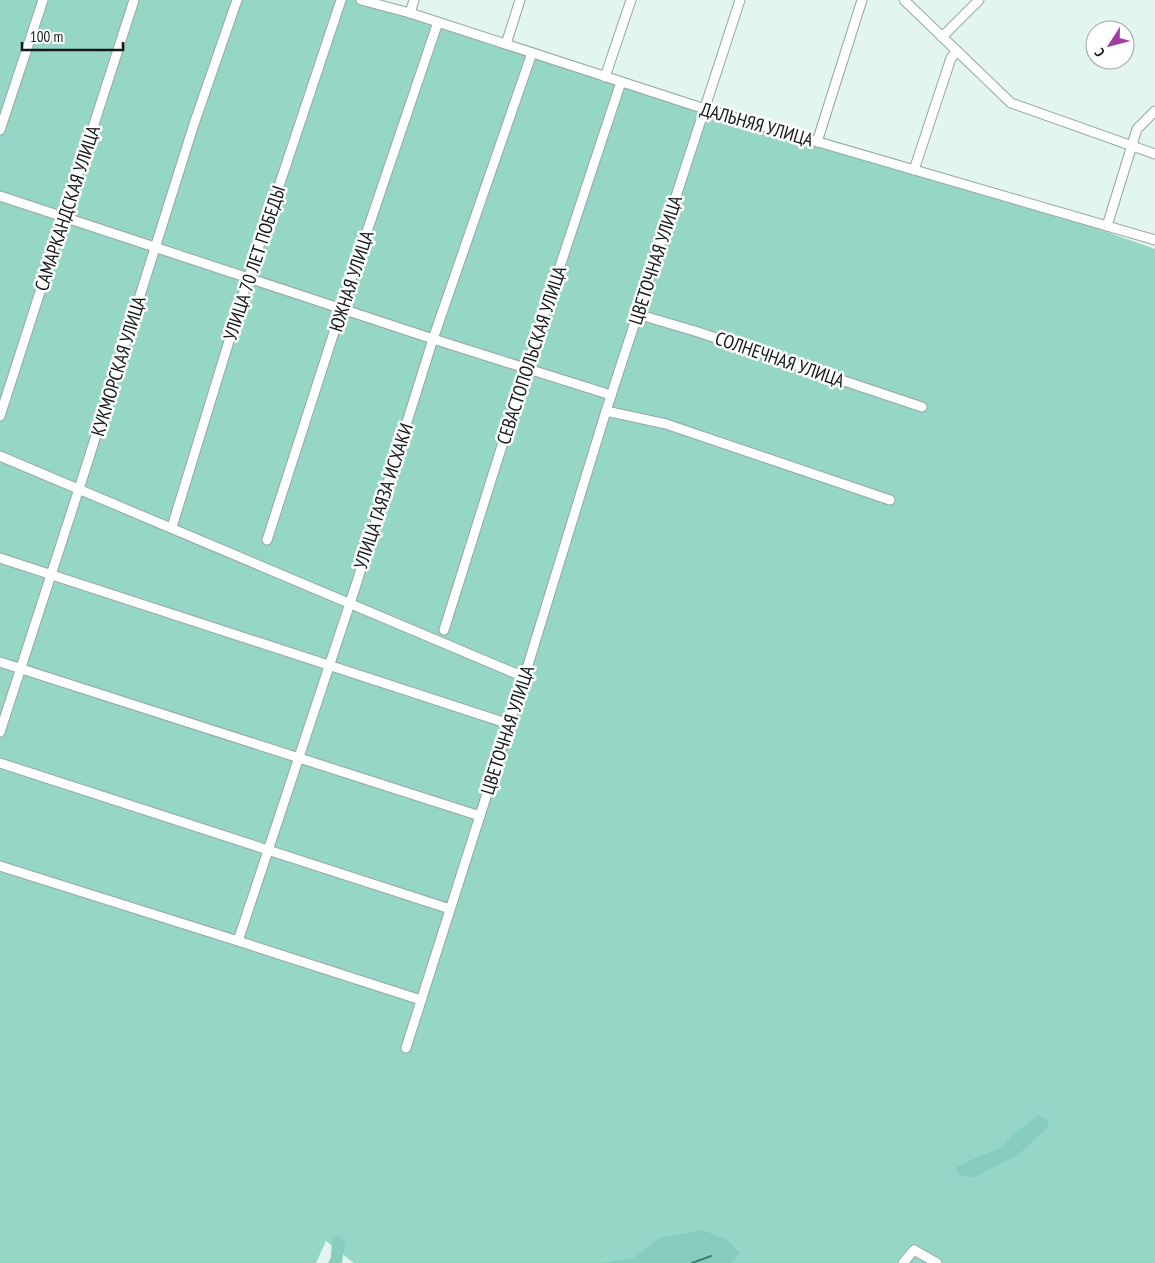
<svg xmlns="http://www.w3.org/2000/svg" width="1155" height="1263" font-family="'PT Sans Narrow',sans-serif">
<rect width="100%" height="100%" fill="#e2f5ef"/>
<!-- green -->
<path fill="#96d6c6" d="M0,0h356l278,90 371,106 150,53v1014h-801l-28,-22 -10,22h-316z"/>
<!-- forest -->
<g fill="#86cdbd">
<path d="M1038,1115l9,4 2,7 -30,28 -44,23 -15,-1 -4,-4v-5l15,-7 31,-13 9,-11z"/>
<path d="M703,1230l24,10 13,13 -9,10h-130l33,-5 25,-20z"/>
<path d="M338,1235l7,6 -3,22h-14l3,-6 1,-17z"/>
</g>
<g fill="none" stroke-linecap="round" stroke-linejoin="round">
<!-- stream -->
<path stroke="#487b6f" stroke-width="2" d="M692,1263l19,-7"/>
<!-- minor casing -->
<g stroke="#95a7a2" stroke-width="11">
<g id="minor">
<path d="M361,0l49,13 295,96 450,131"/>
<path d="M904,0l107,103 144,51"/>
<path d="M410,13l4,-13"/>
<path d="M942,37l37,-37"/>
<path d="M506,44l14,-44"/>
<path d="M605,77l26,-77"/>
<path d="M0,130l43,-130"/>
<path d="M817,142l45,-142"/>
<path d="M914,170l37,-112 6,-7"/>
<path d="M0,196l433,143 178,56"/>
<path d="M1107,226l30,-97 18,-18"/>
<path d="M637,314l61,18 224,75"/>
<path d="M606,411l60,13 224,76"/>
<path d="M0,416l134,-416"/>
<path d="M0,456l524,221"/>
<path d="M172,527l76,-248 93,-279"/>
<path d="M267,540l89,-276 82,-242"/>
<path d="M0,558l509,166"/>
<path d="M444,630l82,-261 95,-287"/>
<path d="M0,662l480,154"/>
<path d="M0,732l87,-268 107,-340 43,-124"/>
<path d="M0,763l450,146"/>
<path d="M0,866l238,75 183,59"/>
<path d="M238,941l117,-353 78,-249 99,-286"/>
<path d="M406,1048l122,-383 78,-254 134,-411"/>
<path d="M903,1263l11,-13 23,13"/>
</g>
</g>
<!-- minor -->
<use href="#minor" stroke="#fff" stroke-width="9"/>
</g>
<g text-anchor="middle" dominant-baseline="central" stroke-width="5" stroke-linejoin="round" paint-order="stroke">
<!-- street labels -->
<g font-size="19" fill="#131a18" stroke="#fff">
<text transform="translate(757 124) rotate(16)">ДАЛЬНЯЯ УЛИЦА</text>
<text transform="translate(67 208) rotate(-72)">САМАРКАНДСКАЯ УЛИЦА</text>
<text transform="translate(655 260) rotate(-72)">ЦВЕТОЧНАЯ УЛИЦА</text>
<text transform="translate(254 263) rotate(-72)">УЛИЦА 70 ЛЕТ ПОБЕДЫ</text>
<text transform="translate(351 281) rotate(-72)">ЮЖНАЯ УЛИЦА</text>
<text transform="translate(531 355) rotate(-72)">СЕВАСТОПОЛЬСКАЯ УЛИЦА</text>
<text transform="translate(780 359) rotate(19)">СОЛНЕЧНАЯ УЛИЦА</text>
<text transform="translate(118 366) rotate(-73)">КУКМОРСКАЯ УЛИЦА</text>
<text transform="translate(383 496) rotate(-72)">УЛИЦА ГАЯЗА ИСХАКИ</text>
<text transform="translate(507 730) rotate(-72)">ЦВЕТОЧНАЯ УЛИЦА</text>
</g>
</g>
<!-- north arrow -->
<g transform="translate(1110 45) rotate(234)"><circle r="24" fill="#ffffff" stroke="#a1a3a3"/>
<path d="M0-4L9 19L0 12L-9 19Z" fill="#a13ca0"/>
<text y="-8" font-size="14" font-weight="bold" text-anchor="middle" fill="#131a18">С</text>
</g>
<!-- scale -->
<path d="M22 42v8h101v-8" fill="none" stroke="#131a18" stroke-width="2.5"/>
<text x="30" y="42" font-size="15" fill="#131a18" stroke="#ffffff" stroke-width="4" paint-order="stroke">100 m</text>
</svg>
